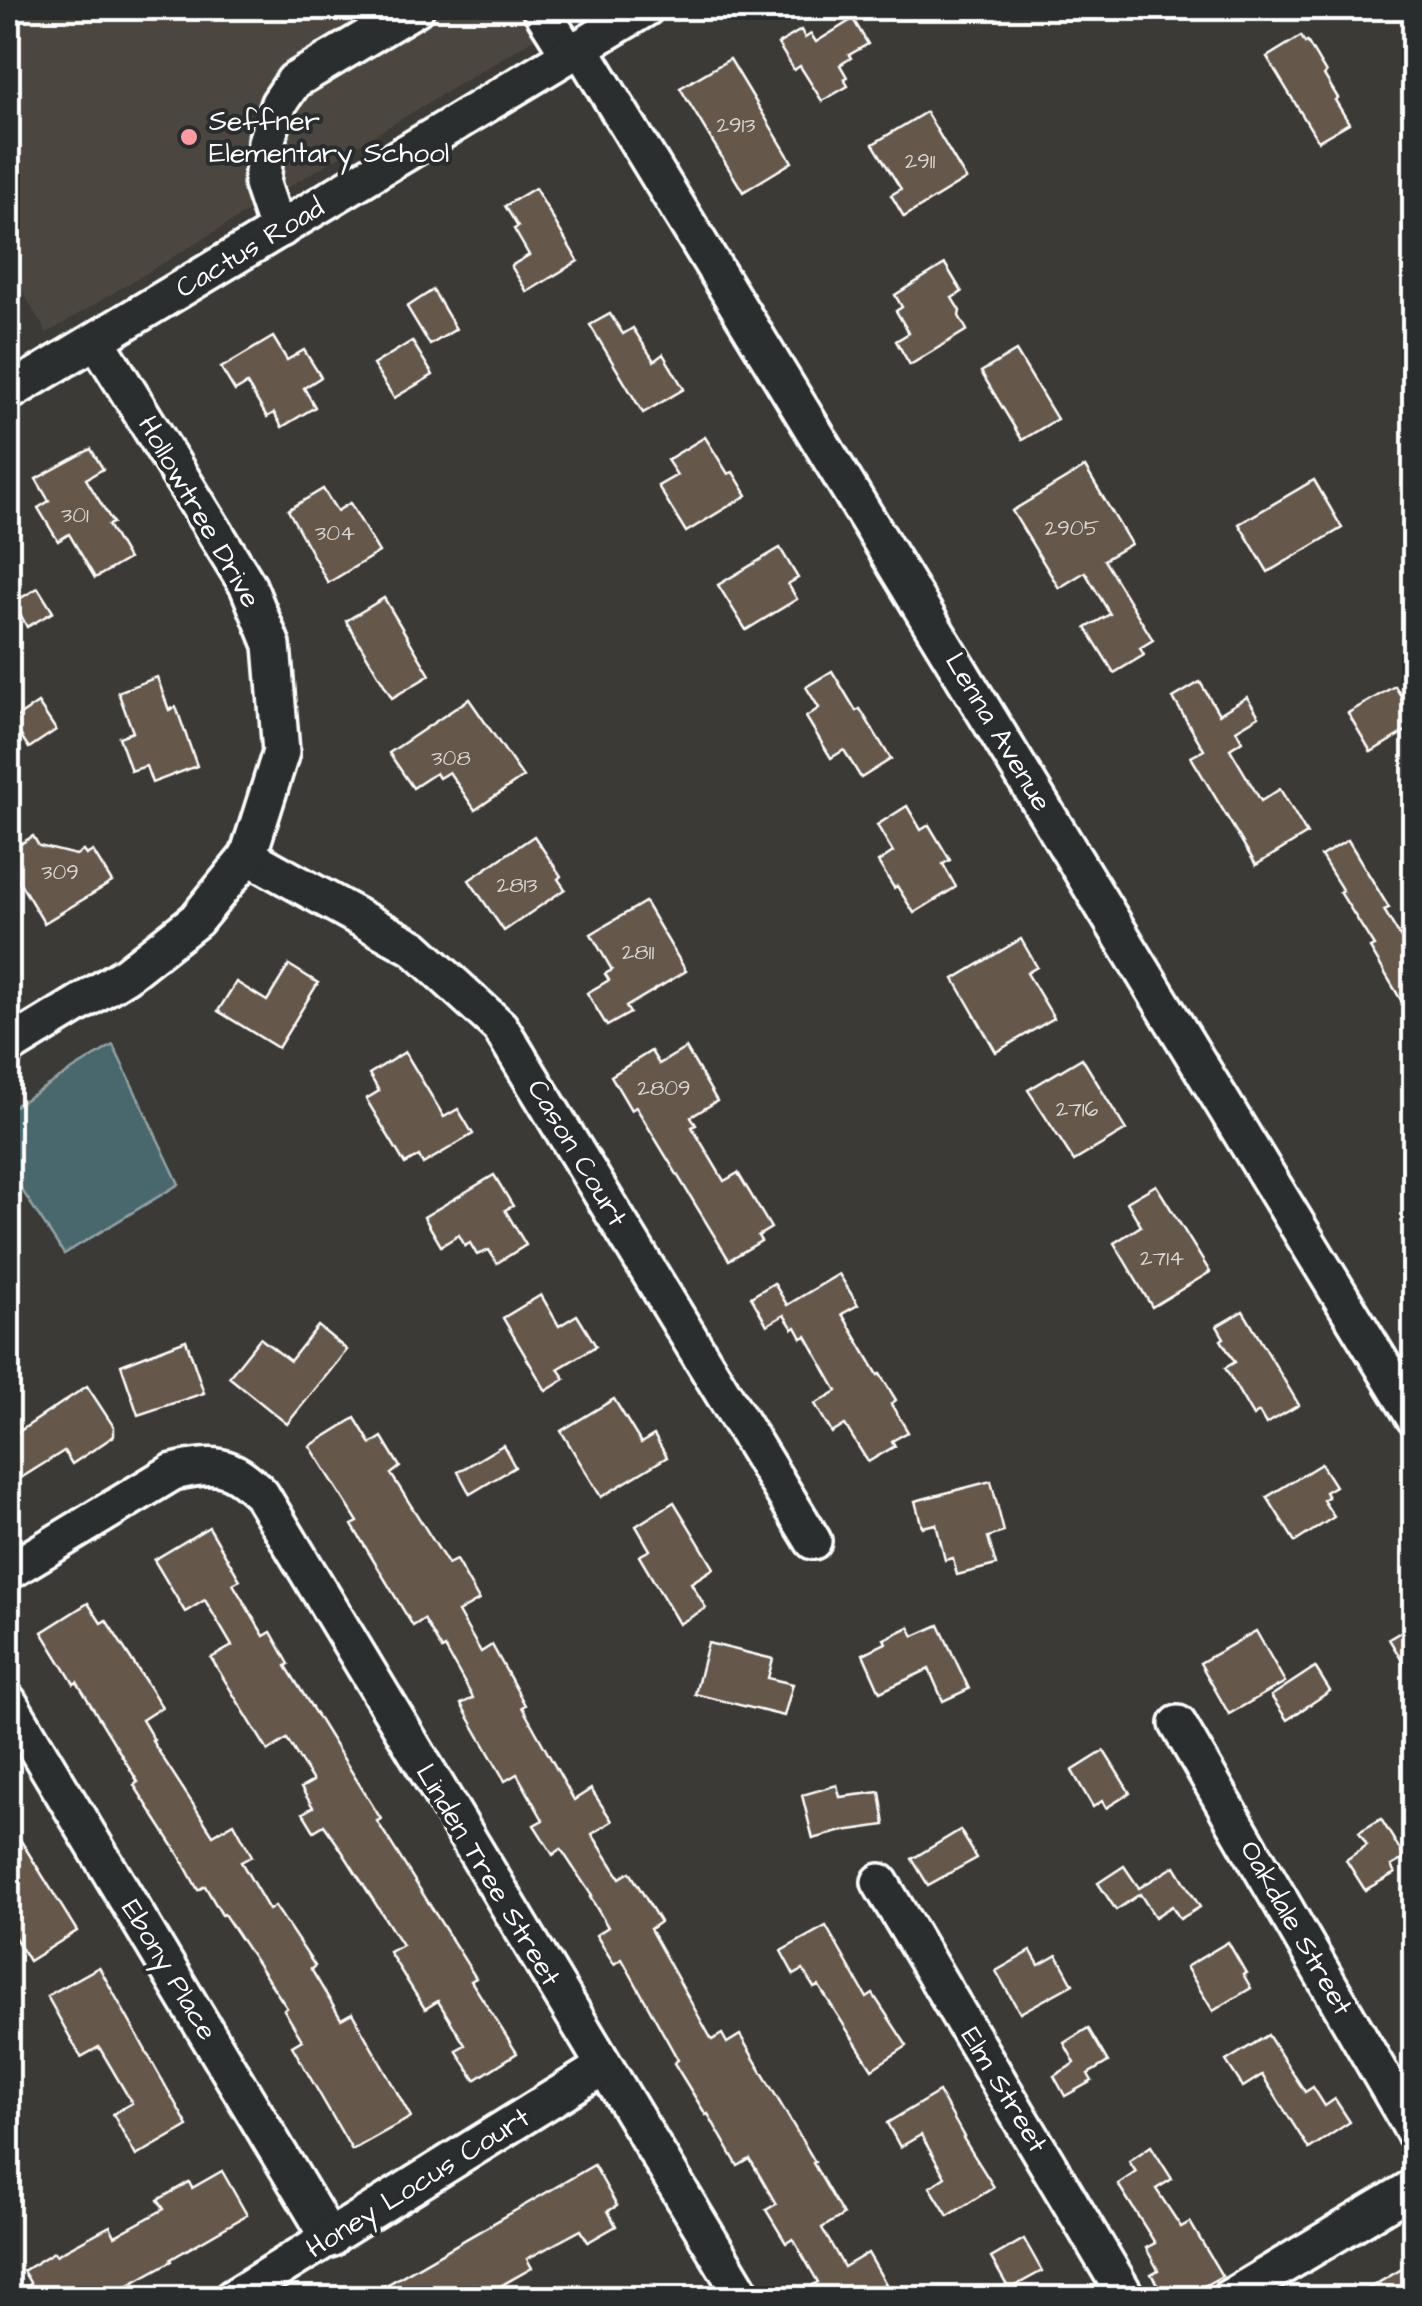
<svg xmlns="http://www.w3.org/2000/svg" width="1422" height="2306" font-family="'Architects Daughter',sans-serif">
<rect width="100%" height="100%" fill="#3c3a37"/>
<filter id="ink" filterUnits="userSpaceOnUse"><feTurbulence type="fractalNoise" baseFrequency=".01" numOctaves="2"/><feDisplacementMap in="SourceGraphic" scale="20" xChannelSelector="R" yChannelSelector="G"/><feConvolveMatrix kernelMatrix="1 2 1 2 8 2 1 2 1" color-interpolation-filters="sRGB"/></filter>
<g filter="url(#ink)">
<!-- built -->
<path fill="#4c4741" d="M8,8h577l-538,325 -39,-66z"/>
<!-- water -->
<path fill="#4a676d" stroke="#92a4a7" stroke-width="2.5" d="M113,1045l66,139 -115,70 -56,-85v-59z"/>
<!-- building -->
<g fill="#65584c" stroke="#fff" stroke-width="2.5">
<path d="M853,19l15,25 -19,11 2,3 -11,7 7,12 -3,2 4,7 -26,15 -22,-35 -6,4 -16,-26 23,-14 4,8 6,-4 5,8z"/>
<path d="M1301,36l4,7 2,-2 19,32 -2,2 14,23 -3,2 14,23 -31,18 -51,-84z"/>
<path d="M730,59l62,103 -49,30 -63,-104z"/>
<path d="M926,112l40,67 -62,38 -13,-22 10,-6 -28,-45z"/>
<path d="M535,188l43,73 -51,31 -16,-26 18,-11 -15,-26 4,-2 -13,-21z"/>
<path d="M945,264l17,28 -10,6 8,13 -1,5 8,14 -57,35 -14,-24 13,-8 -13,-22 6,-4 -7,-12z"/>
<path d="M433,290l23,39 -26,16 -23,-38z"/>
<path d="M610,314l13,20 10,-6 21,33 9,-7 21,35 -41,24 -53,-88z"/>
<path d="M273,337l14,23 17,-10 17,27 -17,11 11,19 -33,20 -8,-14 -7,4 -20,-33 -12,7 -14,-23z"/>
<path d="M412,341l21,34 -39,23 -21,-33z"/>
<path d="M1016,351l41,68 -35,21 -41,-68z"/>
<path d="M705,437l23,37 5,-2 14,23 -61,37 -28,-46 19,-11 -10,-15z"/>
<path d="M91,449l12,20 -17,10 27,44 -5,2 20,34 -33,19 -26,-44 -11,7 -20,-33 11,-7 -13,-22z"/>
<path d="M1085,467l46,77 -27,16 49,80 -13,8 4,7 -30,18 -28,-45 24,-14 -25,-42 -26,16 -47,-77z"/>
<path d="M1314,480l28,48 -74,44 -29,-48z"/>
<path d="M323,489l14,22 13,-8 29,49 -51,31 -40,-73z"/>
<path d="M780,548l18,30 -10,6 9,15 -51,31 -28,-45z"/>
<path d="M38,588l15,24 -26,15 -13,-25z"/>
<path d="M384,598l46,77 -38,23 -46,-77z"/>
<path d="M832,671l24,40 4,-2 31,50 -30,19 -17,-28 -13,8 -25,-41 13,-9 -13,-21z"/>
<path d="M157,677l12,33 7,-3 21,59 -45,17 -6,-17 -15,5 -12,-34 14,-5 -15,-40z"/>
<path d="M1200,682l19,32 28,-17 12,19 -23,14 6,11 -12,8 31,52 19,-12 27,45 -51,31 -65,-108 13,-7 -31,-52z"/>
<path d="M1395,686l19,32v8l-43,26 -23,-39z"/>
<path d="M469,699l54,78 -48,33 -26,-38 -10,6 -3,-5 -23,15 -24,-35z"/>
<path d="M38,703l18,27 -27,18 -18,-27z"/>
<path d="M907,806l14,24 8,-5 21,35 -7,4 13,23 -42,26 -17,-27 -3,2 -16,-26 15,-10 -16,-27z"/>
<path d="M33,836l6,10 37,9 7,-4 3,4 7,-4 19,31 -68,41 -36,-60v-11z"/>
<path d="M534,836l27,40 -3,3 7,10 -61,42 -35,-51z"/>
<path d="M1348,840l41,68 -5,2 30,50v62l-44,-74 4,-2 -34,-54 3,-1 -22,-35z"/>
<path d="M645,902l41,69 -60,36 4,6 -23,13 -20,-33 22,-13 -4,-6 7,-4 -21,-36z"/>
<path d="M1021,939l16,28 -10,6 27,45 -58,34 -42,-73z"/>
<path d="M289,965l29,18 -40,65 -60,-37 18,-29 31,19z"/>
<path d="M686,1048l31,53 -26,16 5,8 -4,2 32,54 14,-8 33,55 -13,8 3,5 -32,19 -93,-153 -5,3 -20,-34 40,-25 8,13z"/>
<path d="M405,1052l39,65 14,-8 15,25 -50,30 -4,-8 -14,8 -39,-65 13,-8 -10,-17z"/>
<path d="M1082,1058l44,72 -52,31 -46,-71z"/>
<path d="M494,1175l19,31 -8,4 21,35 -29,18 -8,-13 -12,5 -7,-12 -5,3 -6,-11 -18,11 -17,-29z"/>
<path d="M1156,1185l54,87 -58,35 -38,-64 27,-17 -14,-24z"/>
<path d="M839,1274l19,31 -16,9 36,61 2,-1 16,26 -5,4 17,28 -16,9 3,5 -27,16 -23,-37 -13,8 -17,-29 22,-13 -31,-55 -4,2 -6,-11 -3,2 -9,-14 -17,10 -16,-28 23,-14 13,22z"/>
<path d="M541,1295l18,31 18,-11 19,31 -38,23 7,10 -19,12 -43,-73z"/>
<path d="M1243,1311l56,94 -33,19 -7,-12 -6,4 -28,-48 10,-6 -14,-22 3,-2 -7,-12z"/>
<path d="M318,1326l29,24 -60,74 -58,-47 31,-39 30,23z"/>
<path d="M186,1340l18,53 -66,22 -17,-50z"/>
<path d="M87,1386l27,41v9l-42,28 -8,-13 -56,35v-47z"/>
<path d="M614,1399l27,44 13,-8 13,22 -66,40 -40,-66z"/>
<path d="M355,1418l16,26 11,-7 18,30 -9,7 57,90 8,-4 23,40 -21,12 23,40 11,-7 33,60 -3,2 52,93 17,-11 21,32 -20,13 28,44 10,-6 30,50 -10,7 62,111 10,-6 5,9 13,-8 75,127 -2,1 30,52 -21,13 22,39 24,-14 18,31 -26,14h-70l28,-16 -25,-43 -7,4 -20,-33 10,-6 -26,-45 -12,7 -30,-52 -2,1 -32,-52 4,-3 -56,-101 -8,5 -18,-29 12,-8 -18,-30 2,-1 -31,-47 -8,6 -19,-30 9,-5 -26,-46 -12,7 -44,-77 12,-6 -28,-50 -3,2 -18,-31 -11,7 -61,-101 6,-3 -48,-76z"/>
<path d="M503,1445l12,22 -45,27 -12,-22z"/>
<path d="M1321,1464l14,22 -10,6 3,5 -5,3 11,17 -39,25 -28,-45z"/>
<path d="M991,1481l13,51 -16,5 8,28 -39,10 -4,-17 -8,2 -9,-36 -14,3 -7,-26z"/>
<path d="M674,1502l40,66 -23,15 15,25 -27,16 -40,-68 11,-6 -14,-24z"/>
<path d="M209,1527l31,53 -7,4 31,52 7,-4 18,32 -3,2 95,153 -4,2 99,157 -5,3 46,72 -42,27 -19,-30 9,-5 -27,-44 -13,8 -36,-57 13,-7 -64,-100 -14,-20 -10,6 -11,-18 10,-6 -12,-19 12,-7 -26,-42 -19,12 -57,-93 21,-12 -27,-46 -20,12 -31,-52z"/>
<path d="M88,1603l13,20 5,-3 56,87 -20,13 12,20 -2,1 61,94 21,-12 18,33 -11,6 28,48 6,-4 40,60 -4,3 30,50 11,-6 59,104 -59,33 -60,-104 10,-6 -18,-30 3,-2 -63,-94 -2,1 -17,-29 -7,4 -19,-35 -45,-70 4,-3 -61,-100 -3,2 -32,-52z"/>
<path d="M1414,1624v57l-25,-42z"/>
<path d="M939,1625l30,64 -26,12 -14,-32 -49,23 -17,-38 23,-11 -2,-4 25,-12 5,9z"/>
<path d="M1256,1631l29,51 -56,32 -29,-51z"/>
<path d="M708,1643l65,16 -5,19 25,6 -9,32 -89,-22z"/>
<path d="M1315,1667l15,24 -43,29 -16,-24z"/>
<path d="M1104,1751l26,42 -24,15 -4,-7 -9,6 -21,-36z"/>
<path d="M837,1785l3,12 40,-5 5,33 -42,6 -30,8 -11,-44z"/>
<path d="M1381,1819l24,39 -14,8 4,7 -30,17 -19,-30 21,-15 -8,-13z"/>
<path d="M8,1820l69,111 -48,30 -21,-35z"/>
<path d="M960,1830l17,28 -49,27 -16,-26z"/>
<path d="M1124,1866l15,22 36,-22 25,41 -20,12 -8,-13 -17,11 -15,-23 -24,16 -18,-27z"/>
<path d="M826,1926l41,72 6,-4 34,52 -35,23 -53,-83 -5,2 -11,-18 -9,5 -13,-24z"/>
<path d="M1228,1942l18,31 -3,1 8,14 -38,23 -27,-44z"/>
<path d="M1031,1951l8,14 18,-10 16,29 -53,29 -24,-42z"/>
<path d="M99,1967l89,159 -52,30 -23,-42 19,-11 -33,-56 -18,10 -34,-61z"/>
<path d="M1088,2028l20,34 -20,12 4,7 -27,15 -11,-20 21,-13 -11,-20z"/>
<path d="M1268,2035l37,57 8,-5 12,19 10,-7 15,23 -41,27 -47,-74 -19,12 -17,-26z"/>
<path d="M939,2092l25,45 -1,1 31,49 -46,29 -18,-29 15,-10 -24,-42 -21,12 -13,-24z"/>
<path d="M1151,2146l21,33 -16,10 25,38 9,-5 32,54 -40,22h-17l-14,-24 7,-4 -12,-22 9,-5 -37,-59 18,-12 -7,-11z"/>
<path d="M594,2165l23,41 -9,5 8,15 -28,16 -7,-12 -54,29 5,9 -53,30 -7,-13 -24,13h-84z"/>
<path d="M222,2171l25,44 -76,44 1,2 -67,37h-97l23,-14 -8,-13 31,-19 2,3 54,-29 5,10 49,-27 -6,-9 31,-18 3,6z"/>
<path d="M1024,2239l18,32 -33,18 -18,-31z"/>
<path d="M1414,2262v36h-62z"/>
</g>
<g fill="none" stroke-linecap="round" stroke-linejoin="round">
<!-- minor casing -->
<g stroke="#fff" stroke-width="42">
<g id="minor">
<path d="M540,8l29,46"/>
<path d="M580,47l834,1370"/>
<path d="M281,229l-9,-15 -10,-30 4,-42 13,-39 15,-22 122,-73"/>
<path d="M8,393l638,-385"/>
<path d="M248,856l166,92 86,79 313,514"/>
<path d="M8,1047l118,-72 70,-55 52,-64 33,-104 -9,-107 -24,-59 -151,-245"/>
<path d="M8,1572l165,-100c42,-9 56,-10 88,22l483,804"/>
<path d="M8,1701l322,538"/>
<path d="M1178,1724l236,408"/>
<path d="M880,1882l247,416"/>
<path d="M232,2298l371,-231"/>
<path d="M1229,2298l185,-111"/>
</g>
</g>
<!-- minor -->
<use href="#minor" stroke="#2a2d2e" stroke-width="35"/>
</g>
</g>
<!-- markers -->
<circle fill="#ff9aa2" stroke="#2a2d2e" stroke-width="4" cx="189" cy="137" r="10"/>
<g text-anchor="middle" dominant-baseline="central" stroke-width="8" stroke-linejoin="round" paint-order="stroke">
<!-- number labels -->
<g font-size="22" fill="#d8d5d2">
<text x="736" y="125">2913</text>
<text x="920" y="161">2911</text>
<text x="75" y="515">301</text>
<text x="1072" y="528">2905</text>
<text x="335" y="533">304</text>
<text x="451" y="758">308</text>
<text x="60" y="872">309</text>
<text x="517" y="885">2813</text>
<text x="638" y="952">2811</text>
<text x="664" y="1088">2809</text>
<text x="1077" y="1109">2716</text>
<text x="1162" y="1258">2714</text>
</g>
<!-- poi labels -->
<g font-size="28" fill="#fff" stroke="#2a2d2e" text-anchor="start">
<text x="209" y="121">Seffner<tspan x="209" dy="32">Elementary School</tspan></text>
</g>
<!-- street labels -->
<g font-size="28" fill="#fff" stroke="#2a2d2e">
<text transform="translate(250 248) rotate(-31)">Cactus Road</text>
<text transform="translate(199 512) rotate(60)">Hollowtree Drive</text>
<text transform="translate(998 732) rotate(59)">Lenna Avenue</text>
<text transform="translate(577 1153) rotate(59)">Cason Court</text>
<text transform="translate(488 1875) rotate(59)">Linden Tree Street</text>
<text transform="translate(1296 1928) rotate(60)">Oakdale Street</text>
<text transform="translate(169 1970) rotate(59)">Ebony Place</text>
<text transform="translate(1004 2090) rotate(59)">Elm Street</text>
<text transform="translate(418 2183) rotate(-32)">Honey Locus Court</text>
</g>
</g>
<!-- margin -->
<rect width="1422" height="2306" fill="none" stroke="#2a2d2e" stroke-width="40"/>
<rect x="20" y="20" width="1382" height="2266" fill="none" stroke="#fff" stroke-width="4" filter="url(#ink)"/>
</svg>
